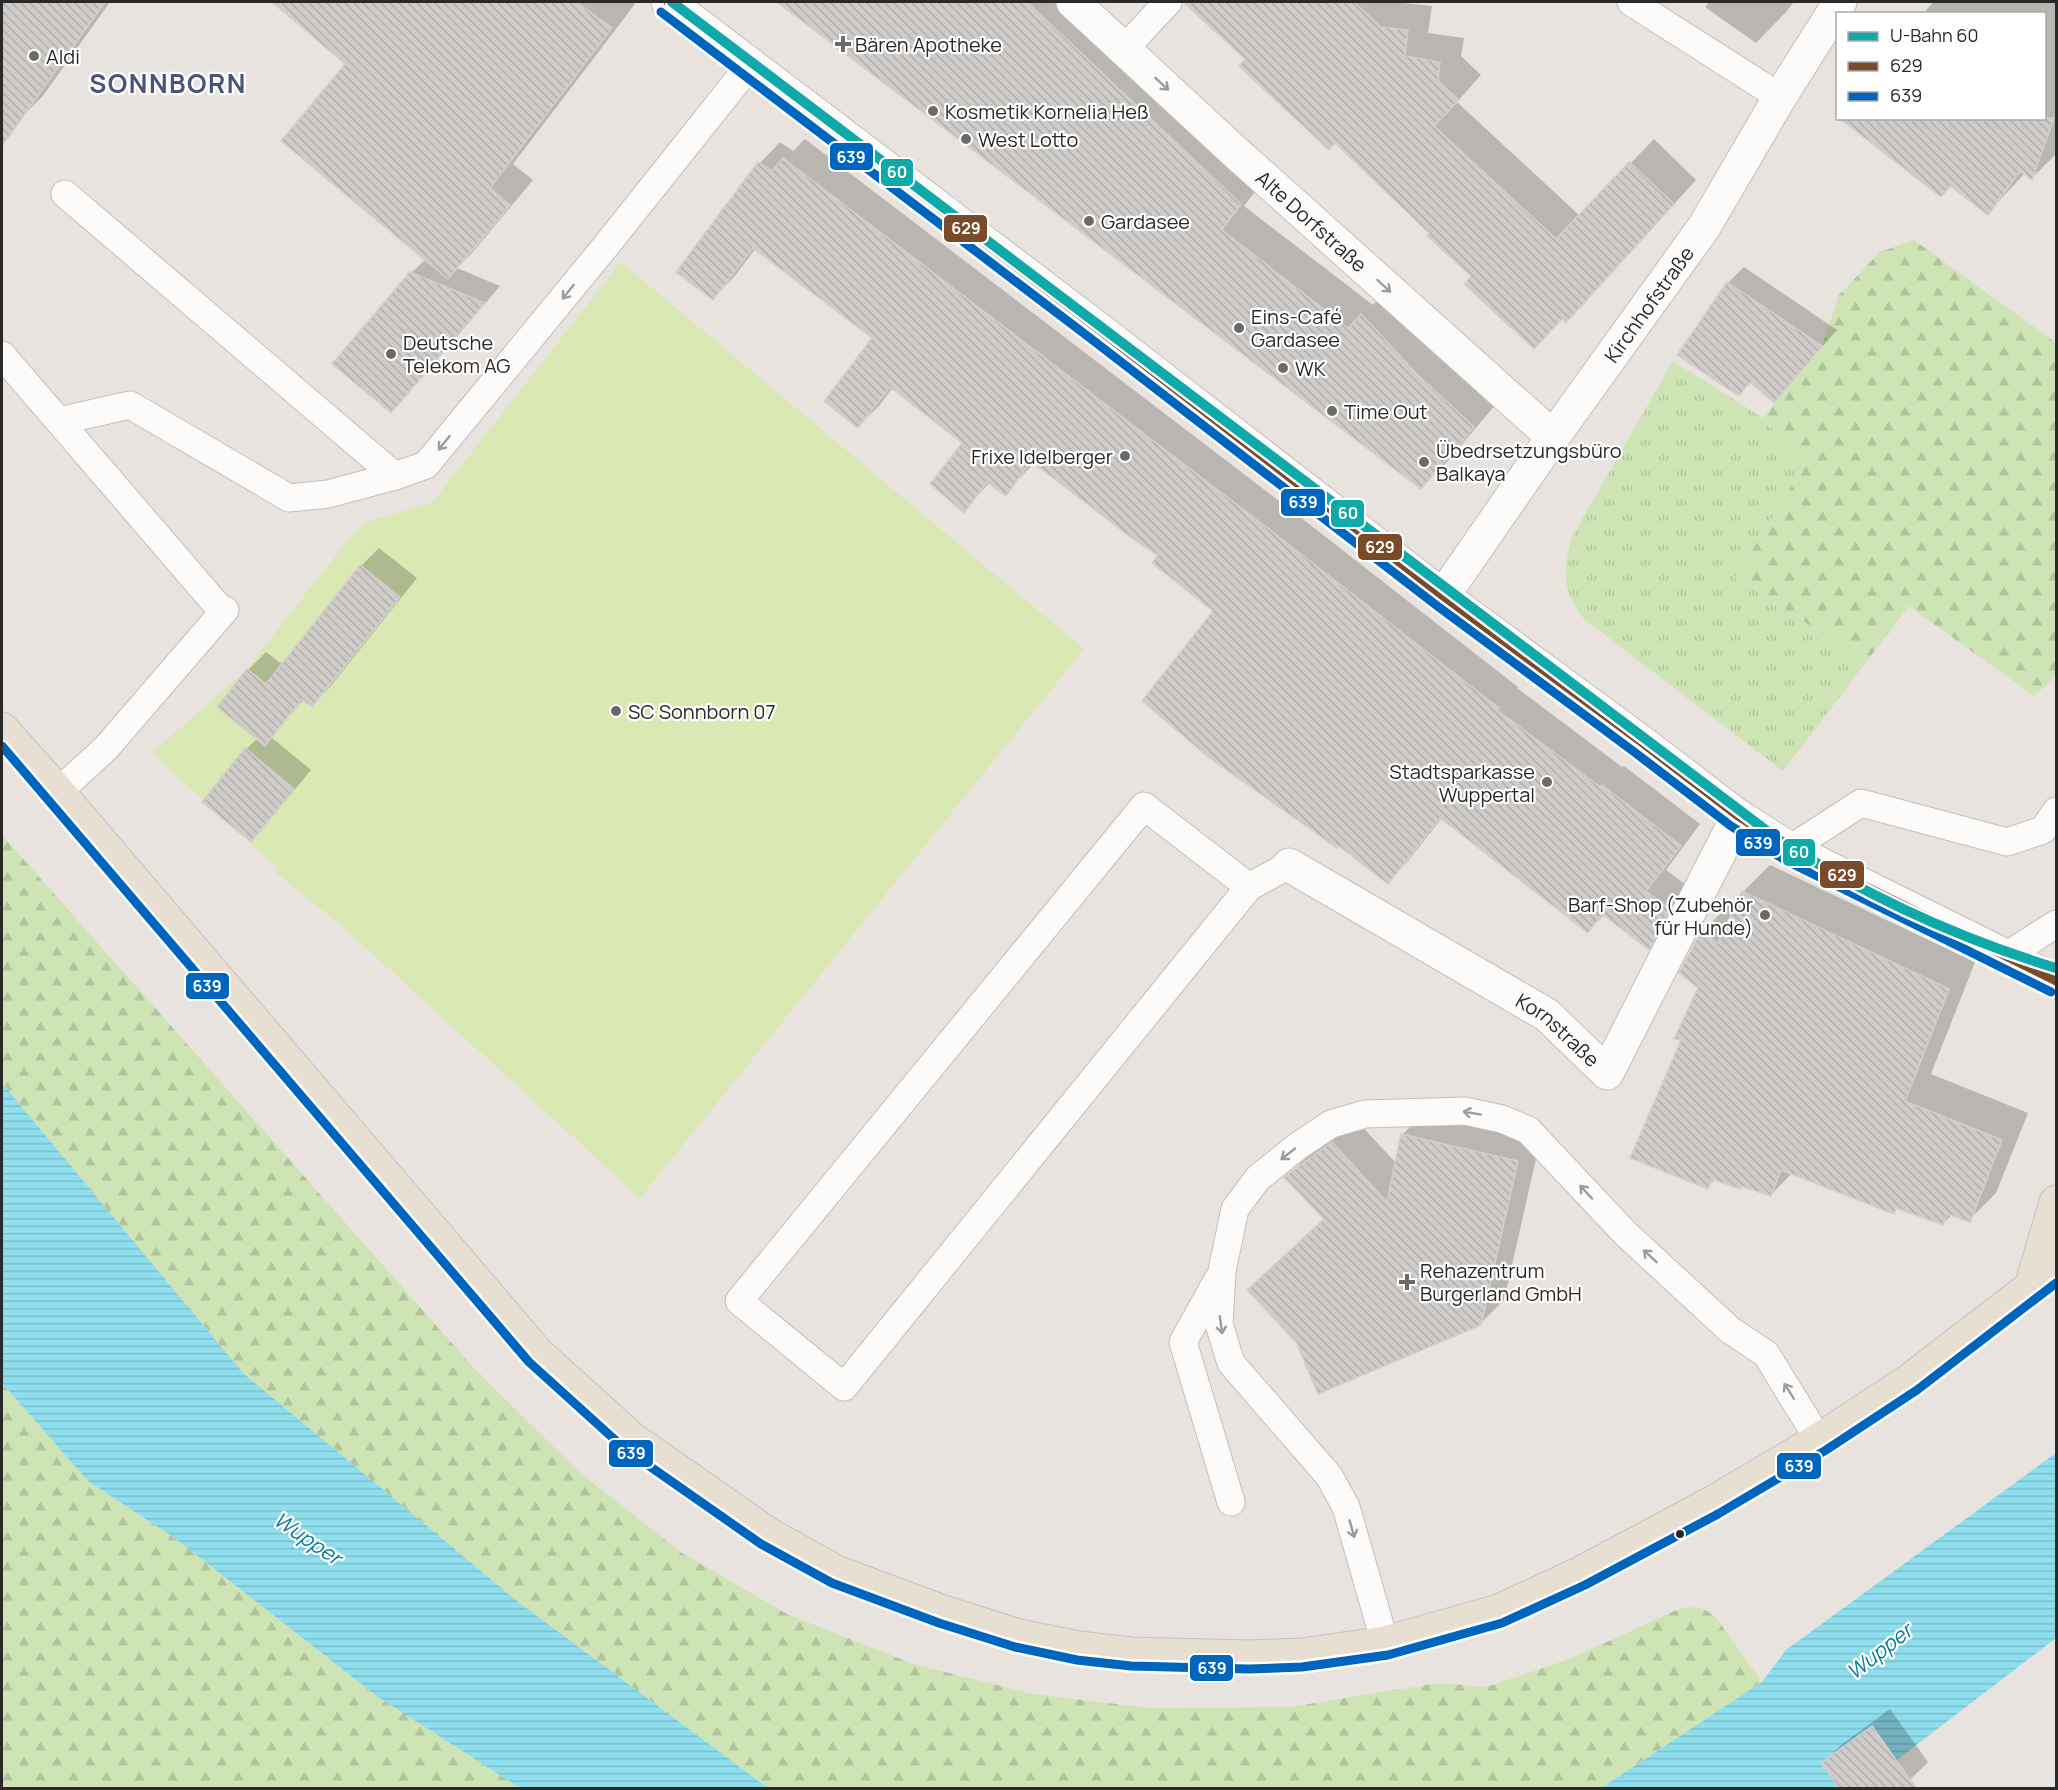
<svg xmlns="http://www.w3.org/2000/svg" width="2058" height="1790" font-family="Manrope,sans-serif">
<defs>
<pattern id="grass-tufts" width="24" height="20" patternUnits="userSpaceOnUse" patternTransform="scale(1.5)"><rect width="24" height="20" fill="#cee4b5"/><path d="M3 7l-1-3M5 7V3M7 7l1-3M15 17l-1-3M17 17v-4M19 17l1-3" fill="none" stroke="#b1c49c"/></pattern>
<pattern id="forest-firs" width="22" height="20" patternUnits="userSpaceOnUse" patternTransform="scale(1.5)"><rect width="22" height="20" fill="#cee4b5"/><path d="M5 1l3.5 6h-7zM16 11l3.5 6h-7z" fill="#b1c49c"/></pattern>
<pattern id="water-rules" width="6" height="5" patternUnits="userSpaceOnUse" patternTransform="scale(1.5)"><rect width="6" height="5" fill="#8fdeed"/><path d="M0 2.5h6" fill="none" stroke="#7bbecb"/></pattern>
<pattern id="building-back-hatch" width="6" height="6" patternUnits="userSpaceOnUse" patternTransform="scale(1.5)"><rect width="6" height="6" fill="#cecbc8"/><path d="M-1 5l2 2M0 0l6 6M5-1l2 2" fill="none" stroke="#b1aeac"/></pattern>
</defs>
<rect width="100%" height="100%" fill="#e8e3de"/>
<!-- grass -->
<path fill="url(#grass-tufts)" d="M1673,361l90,57 41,48 -69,112 132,83 -84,110 -199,-152c-22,-29 -22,-48 -12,-82z"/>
<!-- forest -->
<g fill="url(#forest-firs)">
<path d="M1914,240l142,103v333l-22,20 -125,-90 -42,55 -132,-83 69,-112 -41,-48 59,-72 17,-51 41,-43z"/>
<path d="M2,835l471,532 106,105 103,81 105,61 126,50 120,30 117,14 140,-1 149,-24 47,4 84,-28 104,-48c18,-6 29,-6 43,8l45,63 -161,106h-833l-251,-187 -274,-228 -241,-290z"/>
<path d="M2,1383l86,98 88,58 202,158 142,91h-518z"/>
</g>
<!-- pitch -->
<path fill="#dae8b3" d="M621,262l463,387 -444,549 -298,-272 -67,-54 3,-4 -126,-115 95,-84 101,-129 18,-18 66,-19z"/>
<!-- water -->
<g fill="url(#water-rules)">
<path d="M2,1083l241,290 274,228 251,187h-248l-142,-91 -202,-158 -88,-58 -86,-98z"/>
<path d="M2056,1453v185l-184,141 -13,9h-258l161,-106 24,-32z"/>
</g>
<!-- shadow -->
<g fill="#0003">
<path d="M2,2h108l-68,95 -24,24 -16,-12z"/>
<path d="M276,2h357l2,2 -122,160 20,16 -61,73 -15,15 43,18 -92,108 -17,17 20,-138 15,-14 -79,-195z"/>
<path d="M782,2h292l190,178 -20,26 129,99 12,-13 112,111 -52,61 -24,23z"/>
<path d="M1185,2h209l38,4 -4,27 36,5 -3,18 20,19 -24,27 123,114 74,-77 42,41 -107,117 -116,-21 -42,-43z"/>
<path d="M1709,2h85l-8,10 -30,31 -51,-36z"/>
<path d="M1933,2h123v152l-24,24 -7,-5 -37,40 -37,-28 -80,-44 173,-23v-104h-121z"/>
<path d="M805,139l490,374 223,174 -1,1 105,79 2,-1 76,58 -34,46 23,17 -20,40 -20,21 -44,-34 -17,17 -146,-113 -34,43 -20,21 -172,-272 -56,-55 -125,-93 -30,32 -15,-12 -26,29v-68l-71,-56 -14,19 -21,20 16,-89 -118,-89 -22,29 -21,21 -35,-27 82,-108 20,-21 13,9z"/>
<path d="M1744,267l93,63 -63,71 -22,-19 -13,12 -11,-111z"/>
<path d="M379,548l38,30 -87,109 -18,18 -8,-6 -33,38 40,33 -43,52 -18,18 -4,-91 12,-11 -10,-68 18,-18 17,13 78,-99z"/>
<path d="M1770,865l205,97 -44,112 97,39 -32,80 -27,27 -17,-6 -9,10 -44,-17 -5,5 -102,-39 -21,22 -55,-17 -9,9 -24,-148 17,-52 2,-55 27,-27 6,5 8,-18z"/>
<path d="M1426,1111l115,26 -37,163 -24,24 -155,-106 -39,-41 24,-23 46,-34 40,43 6,-28z"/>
<path d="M1890,1709l38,53 -18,18 -12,8h-57l-18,-25 18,-18z"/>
</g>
<!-- building -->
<g fill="url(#building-back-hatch)" stroke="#d3cfca" stroke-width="1.5">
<path d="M2,2h103l-103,144z"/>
<path d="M272,2h304l36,26 -122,160 20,17 -62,74 -167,-138 64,-77z"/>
<path d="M777,2h250l214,202 -19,26 126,98 13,-14 55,59 58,54 -53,62z"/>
<path d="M1183,2h171l27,25 27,3 -3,26 35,6 -2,19 21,19 -25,26 122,113 73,-77 45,42 -108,119 -4,-4 -28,30 -70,-65 7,-8 -44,-40 2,-3 -94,-90 -6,7 -90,-84 6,-7z"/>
<path d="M1839,118h215l-22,62 -12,-9 -32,44 -38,-29 -9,11z"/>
<path d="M783,158l491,375 225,175 -2,2 103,77 2,-2 79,61 -35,45 24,18 -21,41 -47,-36 -14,19 -148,-115 -52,66 -49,-38 -2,2 -130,-92 -65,-55 71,-90 -61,-48 6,-8 -21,-13 -106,-81 -25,35 -19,-14 -23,31 -34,-29 32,-41 -72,-56 -32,41 -34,-27 48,-63 -119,-90 -40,52 -37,-28 82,-110 14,9z"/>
<path d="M410,272l75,31 -94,110 -59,-49z"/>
<path d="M1727,282l95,64 -48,57 -24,-21 -11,14 -62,-41z"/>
<path d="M360,565l40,32 -88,110 -10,-8 -37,47 -48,-39 30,-38 19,15z"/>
<path d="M245,748l49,41 -43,53 -49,-40z"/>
<path d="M1742,891l207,98 -44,112 97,39 -32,82 -23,-8 -4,11 -47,-17 -2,6 -113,-44 -10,26 -30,-10 -1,3 -28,-10 -4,10 -78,-31 51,-118 -7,-1 24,-51 -19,-15 22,-42 17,12z"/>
<path d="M1401,1134l117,27 -37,164 -163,69 -22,-52 -49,-52 77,-71 -40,-42 48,-35 55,60z"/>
<path d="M1872,1726l44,62h-77l-18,-25z"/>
</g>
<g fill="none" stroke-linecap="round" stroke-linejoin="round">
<!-- lane casing -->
<g stroke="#c1c0c0" stroke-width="29">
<g id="lane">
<path d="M1631,2l149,95"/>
<path d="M1124,49l44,-47"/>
<path d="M65,194l330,282"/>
<path d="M2,355l220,256"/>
<path d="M59,421l71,-16 159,93 39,-4 67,-18 31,-11 179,-218 145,-182"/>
<path d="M58,792l48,-44 119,-138"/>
<path d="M1790,849l71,-46 146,39 36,-12 13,-19"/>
<path d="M1249,887l-105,-81 -405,495 105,86 405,-500 40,-22"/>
<path d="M2006,956l50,-32"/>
<path d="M1218,1279l-35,63 48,160"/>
<path d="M1385,1643l-39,-136 -17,-31 -98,-113 -12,-39 3,-53 13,-62 23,-31 40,-32 33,-22 34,-10 100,-3 37,8 26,11 98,104 104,96 36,24 53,86"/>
</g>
</g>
<!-- street casing -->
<g stroke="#c1c0c0" stroke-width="35">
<g id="street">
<path d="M668,2l429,326 346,268 197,145 98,75 52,33 266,132"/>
<path id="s1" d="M1073,2l161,149 319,286"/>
<path id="s2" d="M1443,596l110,-159 151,-210 76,-130 60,-95"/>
<path id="s3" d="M1289,865l258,150 60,58 131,-257"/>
</g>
</g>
<!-- primary casing -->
<g stroke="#c4c2c0" stroke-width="35">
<g id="primary">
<path d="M2,729l56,63 480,562 94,85 136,95 68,38 107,40 76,24 60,12 52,6 118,3 53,-2 83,-12 114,-32 80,-37 79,-42 54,-29 107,-63 91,-60 146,-112"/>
<path d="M2031,1287l25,-85"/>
</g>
</g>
<!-- lane -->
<use href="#lane" stroke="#fcfbfa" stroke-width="27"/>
<!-- street -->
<use href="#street" stroke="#fcfbfa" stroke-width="33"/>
<!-- primary -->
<use href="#primary" stroke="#e6dfd2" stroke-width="33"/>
<!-- bus-1 casing -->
<g stroke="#fff" stroke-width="14">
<path id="bus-1" d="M668,2l429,326 346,268 197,145 98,75 52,33 266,132"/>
</g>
<!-- bus-2 casing -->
<g stroke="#fff" stroke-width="14">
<g id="bus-2">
<path d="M661,12l429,326 346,267 197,146 98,75 54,34 266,132"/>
<path d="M2,746l527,616 96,87 136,95 71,39 107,40 76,24 62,13 54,6 118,3 53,-2 86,-12 114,-32 83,-38 133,-71 108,-64 91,-60 139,-107"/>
</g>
</g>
<!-- bus-1 -->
<use href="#bus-1" stroke="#7a4b2a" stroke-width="9"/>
<!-- bus-2 -->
<use href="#bus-2" stroke="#0065bd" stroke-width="9"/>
<!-- metro-1 casing -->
<g stroke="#fff" stroke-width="15">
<path id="metro-1" d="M672,2l1107,838c87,56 178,98 277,128"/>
</g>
<!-- metro-1 -->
<use href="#metro-1" stroke="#10a9a9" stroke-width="10"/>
</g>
<!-- one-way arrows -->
<defs><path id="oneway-shaft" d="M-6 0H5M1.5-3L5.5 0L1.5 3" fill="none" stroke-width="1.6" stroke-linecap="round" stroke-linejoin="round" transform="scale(1.5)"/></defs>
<g stroke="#9d9c9c">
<use href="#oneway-shaft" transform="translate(1162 84) rotate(43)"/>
<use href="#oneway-shaft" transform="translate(1384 286) rotate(42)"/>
<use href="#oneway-shaft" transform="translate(568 292) rotate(129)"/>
<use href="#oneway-shaft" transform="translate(444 443) rotate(129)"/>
<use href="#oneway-shaft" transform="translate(1472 1113) rotate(-170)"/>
<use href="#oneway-shaft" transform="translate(1288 1154) rotate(142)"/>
<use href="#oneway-shaft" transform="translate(1586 1192) rotate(-133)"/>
<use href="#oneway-shaft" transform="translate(1650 1256) rotate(-137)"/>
<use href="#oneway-shaft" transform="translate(1221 1325) rotate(82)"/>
<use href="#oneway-shaft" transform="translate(1789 1391) rotate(-122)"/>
<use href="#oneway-shaft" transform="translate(1352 1529) rotate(74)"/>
</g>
<!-- markers -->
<g fill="#6c6a68" stroke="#fff" stroke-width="2">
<path d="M840 35h6v6h6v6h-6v6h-6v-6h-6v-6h6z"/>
<circle cx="34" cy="56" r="6"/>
<circle cx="933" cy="111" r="6"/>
<circle cx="966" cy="139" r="6"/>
<circle cx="1089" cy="221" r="6"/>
<circle cx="1239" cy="328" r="6"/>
<circle cx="391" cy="354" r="6"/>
<circle cx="1283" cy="368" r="6"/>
<circle cx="1332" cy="411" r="6"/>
<circle cx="1125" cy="456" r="6"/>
<circle cx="1424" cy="462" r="6"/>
<circle cx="616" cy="711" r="6"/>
<circle cx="1547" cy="782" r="6"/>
<circle cx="1765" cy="915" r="6"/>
<path d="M1404 1273h6v6h6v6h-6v6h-6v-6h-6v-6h6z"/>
</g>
<circle fill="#292929" stroke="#fff" stroke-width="2" cx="1680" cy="1534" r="5"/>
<g text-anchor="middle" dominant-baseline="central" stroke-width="4.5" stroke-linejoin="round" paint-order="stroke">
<!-- poi labels -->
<g font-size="20" fill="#292929" stroke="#fff" text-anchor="start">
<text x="855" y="44">Bären Apotheke</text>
<text x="46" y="56">Aldi</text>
<text x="945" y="111">Kosmetik Kornelia Heß</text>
<text x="978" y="139">West Lotto</text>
<text x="1101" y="221">Gardasee</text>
<text x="1251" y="316">Eins-Café<tspan x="1251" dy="23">Gardasee</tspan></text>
<text x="403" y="342">Deutsche<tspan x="403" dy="23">Telekom AG</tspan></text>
<text x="1295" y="368">WK</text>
<text x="1344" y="411">Time Out</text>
<text x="1436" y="450">Übedrsetzungsbüro<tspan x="1436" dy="23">Balkaya</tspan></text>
<text x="1113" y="456" text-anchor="end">Frixe Idelberger</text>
<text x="628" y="711">SC Sonnborn 07</text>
<text x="1535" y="771" text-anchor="end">Stadtsparkasse<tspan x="1535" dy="23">Wuppertal</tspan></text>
<text x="1753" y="904" text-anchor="end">Barf-Shop (Zubehör<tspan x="1753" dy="23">für Hunde)</tspan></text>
<text x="1420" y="1270">Rehazentrum<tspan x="1420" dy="23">Burgerland GmbH</tspan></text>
</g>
<!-- street labels -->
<g font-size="20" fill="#292929" stroke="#fff">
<text stroke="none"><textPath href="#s1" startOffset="324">Alte Dorfstraße</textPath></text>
<text stroke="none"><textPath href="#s2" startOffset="357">Kirchhofstraße</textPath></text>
<text stroke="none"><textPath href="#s3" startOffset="316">Kornstraße</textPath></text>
</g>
<!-- water labels -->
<g font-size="21" font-style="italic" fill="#087a9e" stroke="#fff">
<text transform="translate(308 1538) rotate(34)">Wupper</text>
<text transform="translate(1879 1651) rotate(-38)">Wupper</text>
</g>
<!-- district labels -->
<g font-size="26" font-weight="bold" letter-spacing="1.5" fill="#48567b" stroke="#fff">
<text x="168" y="83">SONNBORN</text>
</g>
</g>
<g stroke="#fff" stroke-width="2">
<rect x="829" y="142" width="45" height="29" rx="6" fill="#0065bd"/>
<rect x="880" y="158" width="34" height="29" rx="6" fill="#10a9a9"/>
<rect x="943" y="214" width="45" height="29" rx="6" fill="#7a4b2a"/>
<rect x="1280" y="488" width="46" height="29" rx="6" fill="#0065bd"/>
<rect x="1330" y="499" width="35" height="29" rx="6" fill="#10a9a9"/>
<rect x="1357" y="533" width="46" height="28" rx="6" fill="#7a4b2a"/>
<rect x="1735" y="828" width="46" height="29" rx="6" fill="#0065bd"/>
<rect x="1782" y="838" width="34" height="29" rx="6" fill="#10a9a9"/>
<rect x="1819" y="860" width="46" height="29" rx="6" fill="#7a4b2a"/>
<rect x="185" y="972" width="45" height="28" rx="6" fill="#0065bd"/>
<rect x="608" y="1439" width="46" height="29" rx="6" fill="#0065bd"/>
<rect x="1776" y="1452" width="46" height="28" rx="6" fill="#0065bd"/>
<rect x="1189" y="1654" width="45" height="28" rx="6" fill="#0065bd"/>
</g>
<g font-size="16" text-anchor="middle" font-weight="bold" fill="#fff">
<text x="851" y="163">639</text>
<text x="897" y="178">60</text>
<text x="966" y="234">629</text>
<text x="1303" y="508">639</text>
<text x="1348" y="519">60</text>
<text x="1380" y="553">629</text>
<text x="1758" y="849">639</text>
<text x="1799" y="858">60</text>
<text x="1842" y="881">629</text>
<text x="207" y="992">639</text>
<text x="631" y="1459">639</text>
<text x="1799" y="1472">639</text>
<text x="1212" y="1674">639</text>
</g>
<!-- border -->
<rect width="2058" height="1790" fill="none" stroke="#292929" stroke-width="6"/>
<!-- legend -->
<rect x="1836" y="12" width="210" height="108" fill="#ffffff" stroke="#a9a9a9" stroke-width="1.5"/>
<rect x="1848" y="32" width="30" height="9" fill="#10a9a9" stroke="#a9a9a9" stroke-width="1.5"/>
<text x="1890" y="42" font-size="18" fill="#292929">U-Bahn 60</text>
<rect x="1848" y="62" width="30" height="9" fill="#7a4b2a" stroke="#a9a9a9" stroke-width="1.5"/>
<text x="1890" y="72" font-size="18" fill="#292929">629</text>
<rect x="1848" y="92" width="30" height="9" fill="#0065bd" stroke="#a9a9a9" stroke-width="1.5"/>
<text x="1890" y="102" font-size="18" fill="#292929">639</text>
</svg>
